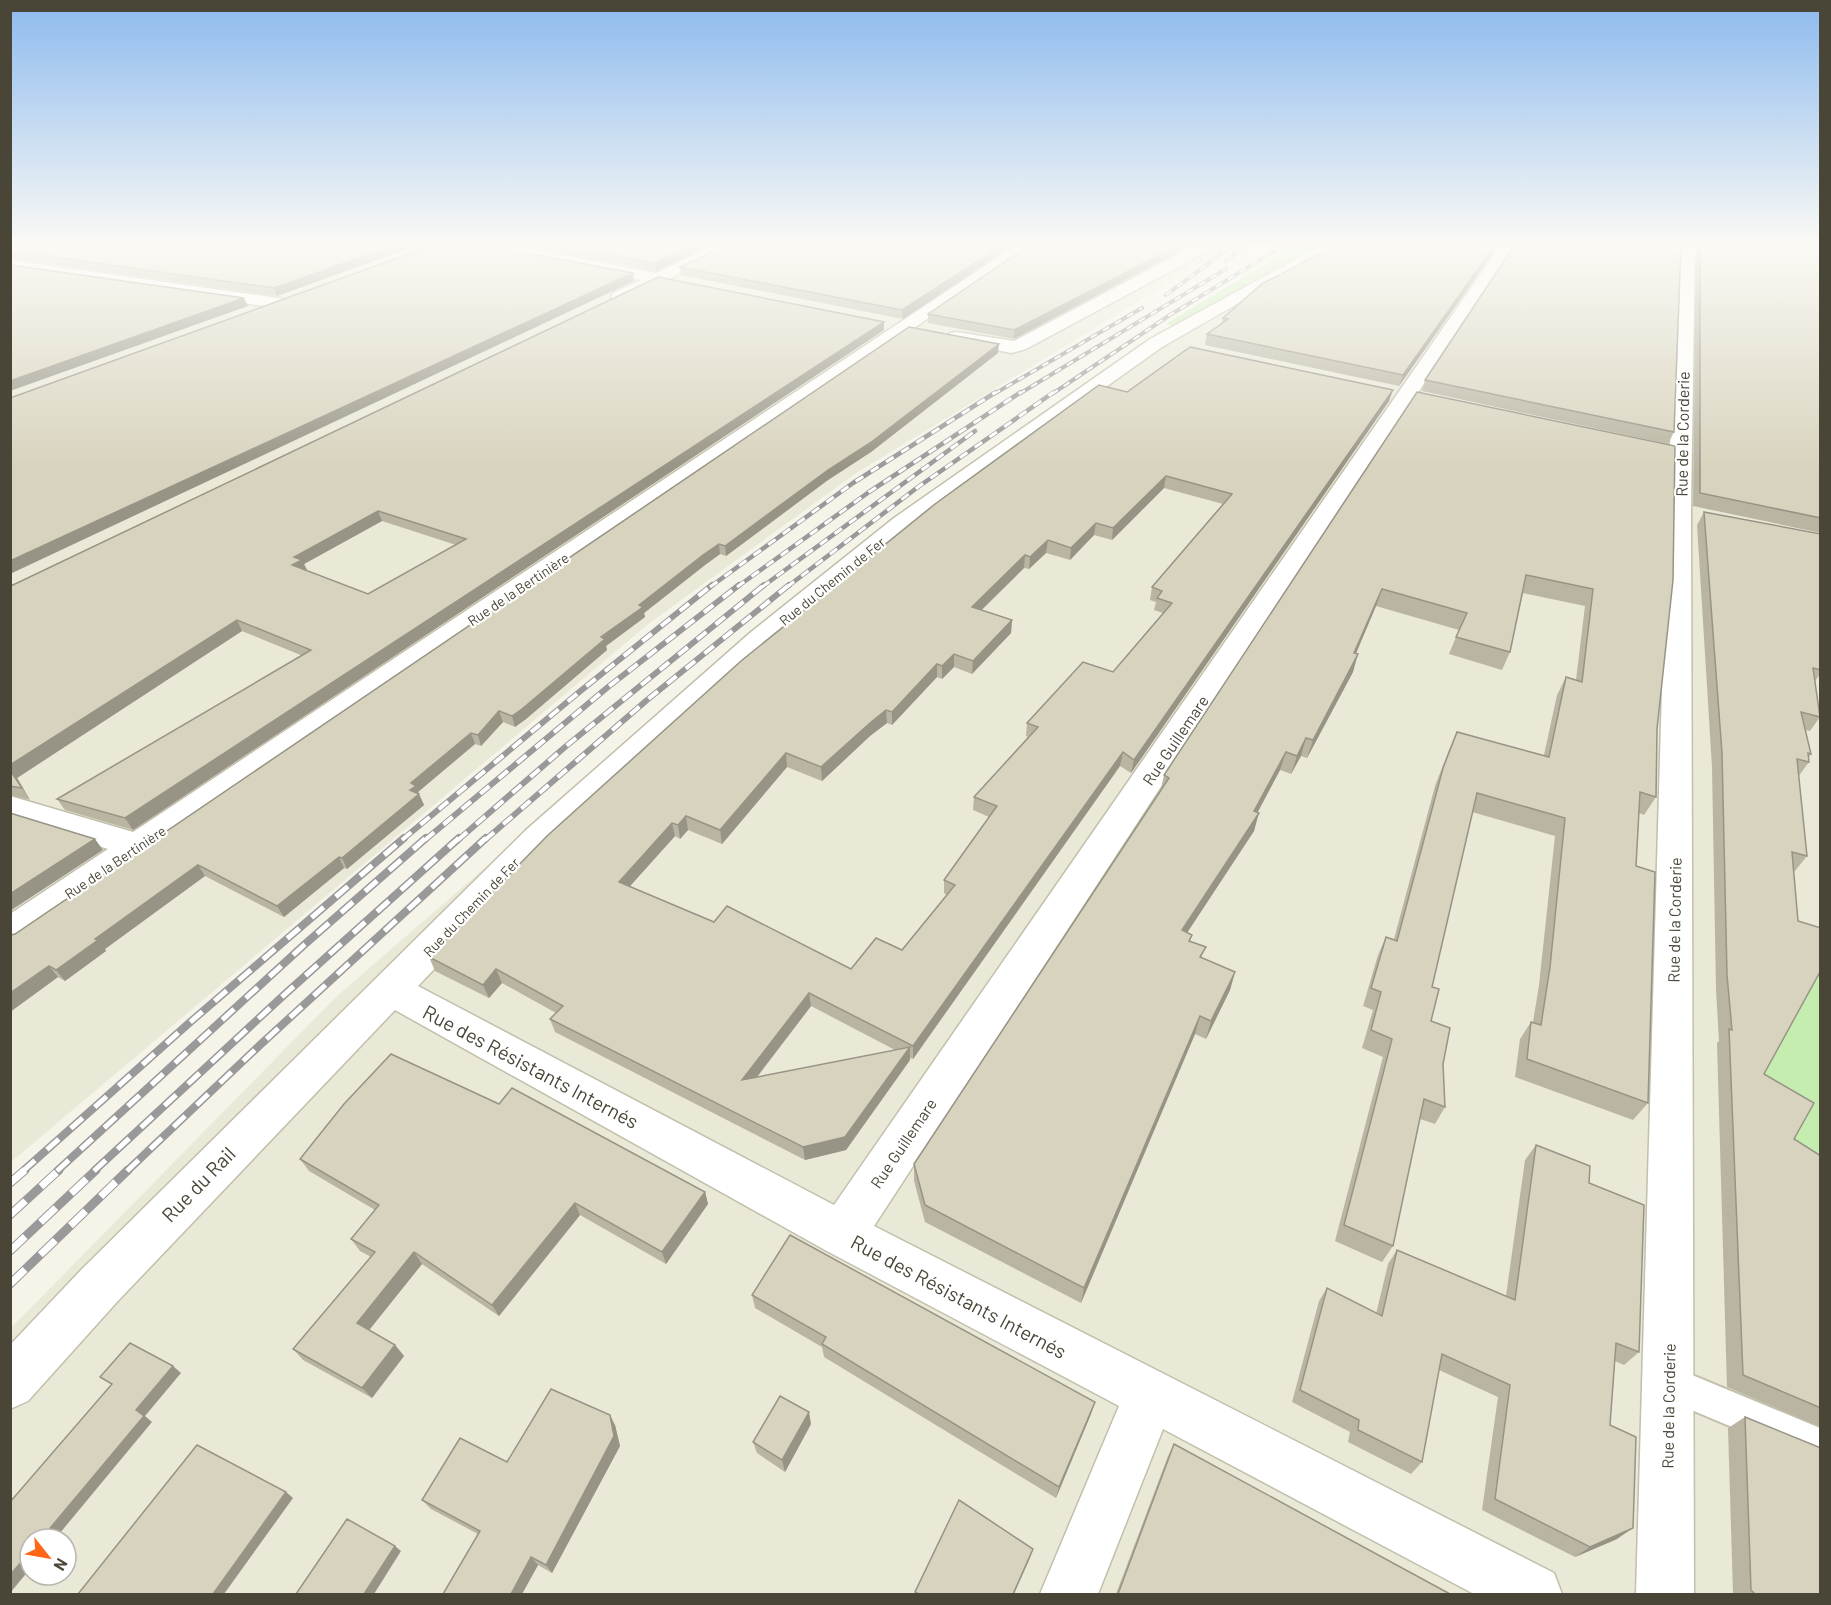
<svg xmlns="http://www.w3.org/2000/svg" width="1831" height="1605" font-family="Barlow,sans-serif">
<rect width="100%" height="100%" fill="#f6f4e9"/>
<!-- residential -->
<g fill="#eae8d7" fill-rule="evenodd">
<path d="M11,246h1214l-13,11 -356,216 -209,152 -636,537z"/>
<path d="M1320,246h500v1348h-1809v-266l325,-331 509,-442 178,-127 152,-102zM30,1539h36v36h-36z"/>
</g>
<!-- green -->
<g fill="#c6edb0">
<path d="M1295,246h25l-145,80 -9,-2z"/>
<path d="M1820,961v218l-70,-90z"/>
</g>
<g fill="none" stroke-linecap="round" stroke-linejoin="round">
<!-- service casing -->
<g stroke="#c2bfab" stroke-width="4">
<path id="service" d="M1668,1365l152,63v36l-164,-69 -6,-12 6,-12z"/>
</g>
<!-- minor casing -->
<g stroke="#c2bfab" stroke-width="3">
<g id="minor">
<path d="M484,246h29l143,27 58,-27h19l-3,3 -61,30 -2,3 -48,20 -6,-1 -2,-4 2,-4 28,-13 -149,-29z"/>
<path d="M1015,246h18l-1010,697 -13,4v-33l98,-65 -98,-30v-23l123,36z"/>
<path d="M1194,246h17l-10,9 -175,94 -15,4 -55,-11 -6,-1 -3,-4 3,-4 6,-1 58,9z"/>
<path d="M1320,246h18l-176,101 -129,92 -121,89 -141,116 -221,204 -132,138 416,219 666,-959h14l-640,980 680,347 8,21h-88l-311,-165 -65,165h-58l79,-188 -294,-156 -430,-240 -279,293 -88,98 -18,8v-64l72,-76 444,-439 225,-198 143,-114 256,-179z"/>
<path d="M1679,246h16l-4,267 3,1081h-58l31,-1081z"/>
<path d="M10,260l268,38 6,1 3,4 -3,4 -6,1 -268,-38z"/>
</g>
</g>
<!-- service -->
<use href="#service" fill="#fff" fill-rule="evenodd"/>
<!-- minor -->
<use href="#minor" fill="#fff" fill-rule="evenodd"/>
<!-- rail-far4 casing -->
<g stroke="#999" stroke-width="4">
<g id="rail-far4">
<path d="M1226,261l18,-15"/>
<path d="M1166,295l66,-49"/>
<path d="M994,394l148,-86"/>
<path d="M1019,394l207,-125"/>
<path d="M1052,394l118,-79 113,-69"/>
</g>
</g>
<!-- rail-far3 casing -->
<g stroke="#999" stroke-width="4.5">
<g id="rail-far3">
<path d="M710,587l143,-104 143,-91"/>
<path d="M737,587l132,-95 152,-100"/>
<path d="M762,587l213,-156"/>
<path d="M787,587l131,-100 136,-95"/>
</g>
</g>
<!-- rail-far2 casing -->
<g stroke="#999" stroke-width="6">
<g id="rail-far2">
<path d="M402,840l176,-147 134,-108"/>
<path d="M425,840l183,-153 131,-102"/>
<path d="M458,840l107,-93 199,-162"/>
<path d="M485,840l162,-140 142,-115"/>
</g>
</g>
<!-- rail-far1 casing -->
<g stroke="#999" stroke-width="8">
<g id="rail-far1">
<path d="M23,1171l165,-147 216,-186"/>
<path d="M57,1171l247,-226 122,-107"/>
<path d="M94,1171l190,-176 175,-157"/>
<path d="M127,1171l133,-126 226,-207"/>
</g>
</g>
<!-- rail casing -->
<g stroke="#999" stroke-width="9">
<g id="rail">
<path d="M10,1183l15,-13"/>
<path d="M10,1215l49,-45"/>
<path d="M10,1251l86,-81"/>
<path d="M10,1284l118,-114"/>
</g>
</g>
<!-- rail-far4 -->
<use href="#rail-far4" stroke="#fff" stroke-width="2" stroke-dasharray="7" stroke-linecap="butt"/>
<!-- rail-far3 -->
<use href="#rail-far3" stroke="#fff" stroke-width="3" stroke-dasharray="9" stroke-linecap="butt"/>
<!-- rail-far2 -->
<use href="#rail-far2" stroke="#fff" stroke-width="4" stroke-dasharray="12" stroke-linecap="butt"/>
<!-- rail-far1 -->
<use href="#rail-far1" stroke="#fff" stroke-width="5" stroke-dasharray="16" stroke-linecap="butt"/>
<!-- rail -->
<use href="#rail" stroke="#fff" stroke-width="7" stroke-dasharray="21" stroke-linecap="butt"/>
</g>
<!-- wall -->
<g fill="#bab5a3" fill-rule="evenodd">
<path d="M10,246h405l-138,50 -267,-38z"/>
<path d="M523,246h187l-54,25z"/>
<path d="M726,246h286l-109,73 -222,-44 -1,-8z"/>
<path d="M1028,246l-14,93 -86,-16v-9z"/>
<path d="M1498,246l-99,140 -194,-41 2,-11 15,-11 1,-5 77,-53 1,-2z"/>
<path d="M1696,246h125v287l-128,-27z"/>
<path d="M884,330l-751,500 -68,-20 -8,-11 246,-143 -61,-25 -225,147 13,22 -20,-5v-210zM382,521l74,24 -88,49 -62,-23 1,-1 -3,-6z"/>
<path d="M998,353l-127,99 -43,28 -102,76 -6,-2 -15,11 -61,48 1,4 -39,29 1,4 -81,69 -11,8 -12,-5 -22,24 -6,-2 -57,48 6,13 -77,64 -3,-1 -60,49 -79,-41 -100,73 1,2 -41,30 -7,-4 -48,35v-77l5,-1z"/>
<path d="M1425,380l249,52 -6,12 -246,-53z"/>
<path d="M1393,390l-4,11 -258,372 -11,-7 -207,293 -3,-1v2l-64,90 -41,10 -250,-128 -5,-13 6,-6 -54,-30 -13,15 -54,-27 -6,-14 698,-565zM1164,488l59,16 -71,83 -2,13 6,2 -2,8 9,3 -50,59 -86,51 -1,13 2,1 -54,60 -1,13 16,7 -45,63v13l3,2 -45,55 -51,19 -137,-47 -84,-36 45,-50 5,3 8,-9 34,14 65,-77 35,14 48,-45 17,-13 5,2 45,-48 5,2 12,-12 18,7 39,-41 1,-13 -30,-10 42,-42 5,1 17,-16 24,7 24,-25 18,5zM811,1006l84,44 -138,27z"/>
<path d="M1417,392l258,54 -18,283 -1,68 -12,18 -5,-2 -3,53 12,237 -15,17 -118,-43 5,-38 11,-17h2l6,-37 16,-149 -83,-24 -40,175 -1,34 12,43 2,43 -10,17 -15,-5 -27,127 -11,16 -47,-21 48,-184 -21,-9 11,-38 -10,-4 15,-51 8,-18 8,2 41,-153 14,-36 8,-18 87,23 13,-60 9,-18 10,3 9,-74 -62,-13 -13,59 -8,18 -53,-16 10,-24 -83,-24 -20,47 -3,19 -46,86 -6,-2 -10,18 -11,-4 -22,42 -4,19 -67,102 5,2 -2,6 13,17 32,14 -5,18 -24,49 -11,-5 -114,269 -156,-81 -11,-41v-17l246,-371 4,-18z"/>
<path d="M1704,512l117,22v139l-6,8 5,36 -10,14 -5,-1 6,24 -2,3v5l-11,15 9,79 -12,15h-1l-30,203 30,65 27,17v271l-94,-40 -10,-344 2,-2 -3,-51 -4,-223 -15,-242z"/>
<path d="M499,1104l206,88 3,12 -42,60 -86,-49 -81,101 -77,-52 -53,66 26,15 9,11 -32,42 -69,-38 -10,-11 78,-92 -11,-6 -9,-12 24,-29 -66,-39 -9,-12z"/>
<path d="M1536,1145l53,38 50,169 -15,13 -9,-4 -5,64 7,114 -42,18 -93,-47 16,-113 -59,-27 -17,92 -11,12 -63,-32 2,-10 -58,-30 27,-101 8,-13 49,26 12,-50 9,-14 109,46 19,-136z"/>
<path d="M752,1295l339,119 -35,84 -232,-141 -2,-10 -67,-39z"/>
<path d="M1745,1417l76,177h-88l-5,-166z"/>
<path d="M811,1424l-26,48 -28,-19 -4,-11z"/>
<path d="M615,1425l5,21 -68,127 -14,-8 -16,29h-79l35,-60 -47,-25 -9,-9 85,-38z"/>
<path d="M1174,1444l276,150h-334l52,-138z"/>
</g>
<!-- shaded-wall -->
<g fill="#979485">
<path d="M392,246h23l-138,50 -3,-8z"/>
<path d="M692,246h18l-54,25 -1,-8z"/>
<path d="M1001,246h11l-109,73 -1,-9z"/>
<path d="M1177,246h13l-176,93v-9z"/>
<path d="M1494,246h4l-99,140 4,-11z"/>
<path d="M633,273l1,8 -624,293v-13z"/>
<path d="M244,298l4,8 -238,85v-10z"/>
<path d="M884,322v8l-751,500 -8,-12z"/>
<path d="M999,344l-1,9 -127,99 -43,28 -102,76 -1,-10z"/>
<path d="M1393,390l-4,11 -258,372 3,-13z"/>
<path d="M1166,476l-2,12 -52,52 1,-12z"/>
<path d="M378,511l4,10 -78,43 3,6 -10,6 -5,-11 2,-8z"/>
<path d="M1096,523l-2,12 -24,25 1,-12z"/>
<path d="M1048,540l-2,13 -17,16 1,-12z"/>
<path d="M719,544l1,10 -15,11 -61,48 1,4 -39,29 1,4 -81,69 -11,8 -3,-11 127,-111 64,-50z"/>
<path d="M1025,555l-1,13 -52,51v-12z"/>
<path d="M1382,589l-6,17 -27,64 5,-17z"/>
<path d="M237,620l5,11 -225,147 13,22 -20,-30v-5z"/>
<path d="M1012,620l-1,13 -39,41 1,-13z"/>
<path d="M954,654v13l-12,12v-13z"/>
<path d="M1358,654l-5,18 -46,86 6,-18z"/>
<path d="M937,664v13l-45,48v-13z"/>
<path d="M886,710l1,13 -17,13 -48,45 -1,-14 49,-44z"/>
<path d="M499,711l4,11 -22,24 -3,-11z"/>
<path d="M471,733l4,11 -57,48 6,13 -77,64 -5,-11 68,-68 1,-7z"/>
<path d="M1306,738l-5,18 -10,18 6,-18z"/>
<path d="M1123,752l-3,14 -207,293v-13z"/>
<path d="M1286,752l-6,18 -31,58 10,-15 -5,18 -77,117 5,-18 72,-119z"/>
<path d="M786,753l1,14 -65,77 -2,-14z"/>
<path d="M686,816l2,14 -8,9 -2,-14z"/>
<path d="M672,823l3,13 -53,59 -3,-13z"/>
<path d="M95,839l8,11 -93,61v-17z"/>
<path d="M339,857l5,11 -60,49 -7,-11z"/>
<path d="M198,865l7,11 -100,73 1,2 -41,30 -9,-11 39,-31z"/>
<path d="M49,966l9,11 -48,35v-19z"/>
<path d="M496,969l6,14 -13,15 -6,-13z"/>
<path d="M1235,972l-5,18 -24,49 5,-18z"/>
<path d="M809,993l2,13 -67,88 -2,-14z"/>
<path d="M1200,1016l-5,18 -114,269 3,-15z"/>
<path d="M910,1047v13l-64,90 -41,10 -2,-13z"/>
<path d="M705,1192l3,12 -42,60 -4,-12z"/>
<path d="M575,1203l5,12 -81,101 -7,-11z"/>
<path d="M414,1252l8,12 -56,70 -9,-11z"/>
<path d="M395,1345l9,11 -32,42 -10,-10z"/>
<path d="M173,1366l8,7 -36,43 7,6 -97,117h-14l95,-129z"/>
<path d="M1095,1402l-4,12 -35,84 3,-11z"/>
<path d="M809,1412l2,12 -26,48 -3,-12z"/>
<path d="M610,1415l5,10 5,21 -68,127 -6,-8z"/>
<path d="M286,1492l7,6 -69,96h-11z"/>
<path d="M1633,1528l-16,11 -42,18 15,-10z"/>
<path d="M395,1546l6,5 -27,43h-10z"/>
<path d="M1033,1549l-3,9 -16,36h-1z"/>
<path d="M30,1552v17l-20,24v-18z"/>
<path d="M531,1557l7,8 -16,29h-11z"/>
</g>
<!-- building -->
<g fill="#d8d3be" stroke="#979485" stroke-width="1.5" fill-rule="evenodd">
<path d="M10,246h382l-118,42 -264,-37z"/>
<path d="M431,246h59l143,27 -623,288v-163z"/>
<path d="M561,246h131l-37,17z"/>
<path d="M726,246h275l-99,64 -222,-43z"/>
<path d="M1028,246h149l-163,84 -86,-16z"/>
<path d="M1336,246h158l-91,129 -196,-41 21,-15 -5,-1 40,-35 40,-20h-2z"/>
<path d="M1514,246h167l-7,186 -249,-52z"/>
<path d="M1700,246h121v272l-121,-25z"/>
<path d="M10,265l234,33 -234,83z"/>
<path d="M658,277l226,45 -759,496 -68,-19 254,-149 -74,-30 -227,145v-180h3zM378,511l88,28 -98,55 -76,-29 10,-5 -8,-3z"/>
<path d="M909,327l90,17 -129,99 -42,27 -103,76 -6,-2 -16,11 -64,50 4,2 -42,30 4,2 -83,70 -10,7 -13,-5 -21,24 -7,-2 -60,50 5,3 -6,4 9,4 -77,64 -3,-1 -62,49 -79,-41 -103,74 3,1 -42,30 -7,-4 -39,27v-58l5,-1z"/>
<path d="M1190,347l203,43 -259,370 -11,-8 -210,294 -104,-53 -67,87 168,-33 -65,90 -42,10 -253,-128 13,-13 -67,-37 -13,16 -54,-28 118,-121 194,-175 194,-157 164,-119 28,7zM1166,476l66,18 -80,93 10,4 -5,7 15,5 -59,69 -30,-10 -56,61 11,4 -64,70 23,9 -53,74 11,5 -53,65 -26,-12 -25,31 -124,-63 -13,16 -95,-40 53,-59 6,2 8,-9 34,14 66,-77 35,14 49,-44 16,-13 6,2 45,-48 5,2 12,-12 19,7 39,-41 -40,-13 53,-52 5,2 18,-17 23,8 25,-25 17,5z"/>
<path d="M1417,392l258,54 -2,134 -16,149 -1,68 -16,-5 -4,74 19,6 -7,231 -121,-44 4,-37 10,3 9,-58 15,-149 -88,-25 -45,194 7,2 -8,32 19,7 -7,36 2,43 -21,-8 -31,147 -49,-21 48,-186 -21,-9 10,-38 -10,-4 15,-51 11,4 46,-173 14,-36 92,25 17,-80 16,5 11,-93 -67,-14 -16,77 -54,-15 11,-24 -85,-24 -28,64 4,1 -45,86 -7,-2 -9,18 -11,-4 -32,59 5,2 -77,117 10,5 -3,6 17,6 -6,10 35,15 -24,49 -11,-5 -116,272 -159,-83 -11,-41 255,-386 -5,-3z"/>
<path d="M1704,512l117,22v136l-8,-2 7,49 -19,-5 10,42 -3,-1 1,9 -12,-3 10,97 -15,-4 6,69 23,7v42l-57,104 50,29 -20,36 27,17v252l-78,-33 -14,-346 3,1 -5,-55 -5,-222z"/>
<path d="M10,770l12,18 -12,-2z"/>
<path d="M10,813l85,26 -85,55z"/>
<path d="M391,1054l108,50 13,-16 193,104 -43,60 -87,-49 -83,102 -78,-53 -57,71 38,22 -33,43 -69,-39 82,-97 -24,-13 28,-34 -79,-46 44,-55z"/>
<path d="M1536,1145l54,21 -1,17 55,22 -5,147 -23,-9 -6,82 26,12 -3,91 -43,19 -95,-48 15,-114 -68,-31 -20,108 -64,-32 1,-10 -59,-30 27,-102 55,28 15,-66 118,50z"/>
<path d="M790,1235l305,167 -36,85 -237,-143 4,-7 -74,-42z"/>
<path d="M130,1343l43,23 -37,44 8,6 -103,123h-11v13l-20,23v-73l102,-118 -12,-7z"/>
<path d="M551,1389l59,26 4,21 -68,129 -15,-8 -20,37h-68l37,-63 -58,-31 38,-62 47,24z"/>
<path d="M780,1396l29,16 -27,48 -29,-18z"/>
<path d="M1745,1417l76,31v146h-66l-4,-4z"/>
<path d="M1174,1444l276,150h-332z"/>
<path d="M197,1445l89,47 -73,102h-135z"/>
<path d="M959,1500l74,49 -20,45h-94l-4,-2z"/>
<path d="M347,1519l48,27 -31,48h-68z"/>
</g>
<!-- sky -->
<linearGradient id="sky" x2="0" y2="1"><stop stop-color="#8cbaee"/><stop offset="0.52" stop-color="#fbfaf5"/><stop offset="1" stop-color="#fbfaf5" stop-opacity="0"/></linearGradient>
<rect width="1831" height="470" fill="url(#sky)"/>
<g text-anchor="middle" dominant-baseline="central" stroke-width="4.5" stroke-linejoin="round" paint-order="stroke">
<!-- far-street labels -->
<g font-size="14" fill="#4a4637" stroke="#fff">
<text transform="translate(832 581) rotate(-39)">Rue du Chemin de Fer</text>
<text transform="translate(518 589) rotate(-34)">Rue de la Bertinière</text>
<text transform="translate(115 862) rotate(-34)">Rue de la Bertinière</text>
<text transform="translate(471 907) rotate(-46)">Rue du Chemin de Fer</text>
</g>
<!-- street labels -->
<g font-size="16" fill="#4a4637" stroke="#fff">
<text transform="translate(1682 434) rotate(-89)">Rue de la Corderie</text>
<text transform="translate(1175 740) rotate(-56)">Rue Guillemare</text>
<text transform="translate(1674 920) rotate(-89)">Rue de la Corderie</text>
<text transform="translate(903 1143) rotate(-56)">Rue Guillemare</text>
<text transform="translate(1668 1406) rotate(-89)">Rue de la Corderie</text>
</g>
<!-- near-street labels -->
<g font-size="20" fill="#4a4637" stroke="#fff">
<text transform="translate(531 1066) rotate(28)">Rue des Résistants Internés</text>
<text transform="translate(198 1184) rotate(-46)">Rue du Rail</text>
<text transform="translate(959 1296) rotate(28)">Rue des Résistants Internés</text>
</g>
</g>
<!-- border -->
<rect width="1831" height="1605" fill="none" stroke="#4a4637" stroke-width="24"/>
<!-- north arrow -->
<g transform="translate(48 1557) rotate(121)"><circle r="28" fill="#ffffff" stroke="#b7b5af" stroke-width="1.5"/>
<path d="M0-4.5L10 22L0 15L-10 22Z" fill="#ff6617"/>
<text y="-9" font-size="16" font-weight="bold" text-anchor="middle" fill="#4a4637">N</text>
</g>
</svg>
